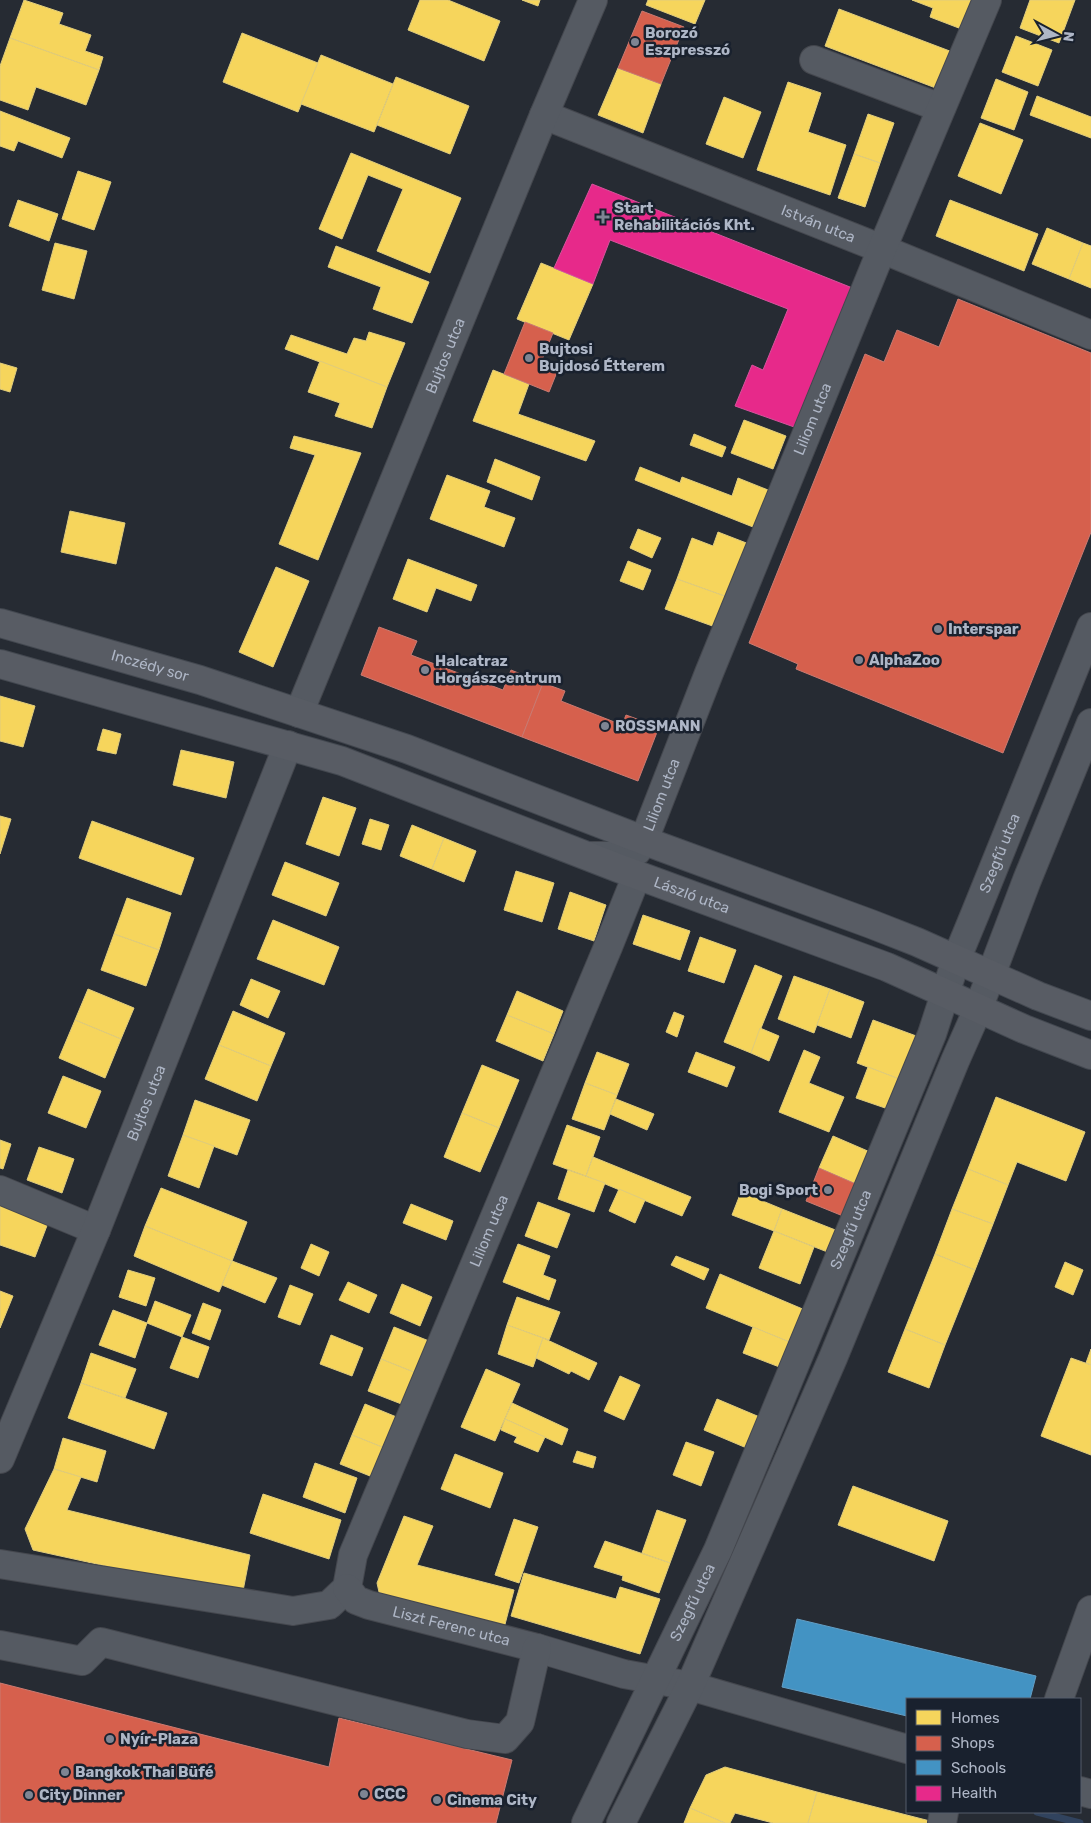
<svg xmlns="http://www.w3.org/2000/svg" width="1091" height="1823" font-family="Rubik,sans-serif">
<rect width="100%" height="100%" fill="#262b33"/>
<!-- homes -->
<g fill="#f6d55c" stroke="#e0cc7c">
<path d="M24,0l39,13 -4,11 32,11 -6,16 18,6 -4,13 -89,-32z"/>
<path d="M420,0h28l52,21 -16,40 -76,-31z"/>
<path d="M522,0h18l-2,6z"/>
<path d="M648,0h57l-10,24 -49,-19z"/>
<path d="M912,0h63l-11,30 -34,-13 3,-9z"/>
<path d="M1030,0h45l-16,43 -39,-15z"/>
<path d="M839,9l116,44 -14,37 -116,-44z"/>
<path d="M242,33l76,30 -20,49 -75,-30z"/>
<path d="M1016,36l36,14 -14,36 -36,-14z"/>
<path d="M10,38l89,32 -13,35 -50,-18 -8,23 -28,-10v-34z"/>
<path d="M321,55l72,29 -19,48 -73,-28z"/>
<path d="M618,68l43,16 -18,49 -45,-18z"/>
<path d="M396,77l73,29 -19,48 -73,-29z"/>
<path d="M996,79l32,13 -14,38 -33,-12z"/>
<path d="M788,82l33,11 -13,39 38,13 -16,50 -73,-25z"/>
<path d="M1037,96l54,21v21l-61,-23z"/>
<path d="M724,97l37,15 -18,46 -37,-14z"/>
<path d="M0,111l70,27 -8,20 -44,-17 -4,10 -14,-5z"/>
<path d="M868,114l26,9 -14,40 -26,-9z"/>
<path d="M980,123l43,17 -22,54 -43,-18z"/>
<path d="M351,153l110,45 -31,75 -53,-22 26,-62 -35,-14 -26,64 -23,-10z"/>
<path d="M854,154l26,9 -15,44 -27,-9z"/>
<path d="M78,171l33,11 -17,48 -32,-11z"/>
<path d="M18,200l40,14 -9,27 -40,-15z"/>
<path d="M950,200l88,34 -14,37 -88,-35z"/>
<path d="M1047,228l36,15 -14,36 -37,-15z"/>
<path d="M55,243l32,8 -13,48 -32,-9z"/>
<path d="M1083,243l8,3v42l-22,-9z"/>
<path d="M336,246l93,36 -17,41 -39,-14 8,-22 -53,-20z"/>
<path d="M541,263l52,21 -24,56 -52,-21z"/>
<path d="M369,332l36,11 -18,44 -102,-38 6,-14 56,19 7,-16 12,3z"/>
<path d="M320,361l67,26 -15,41 -37,-12 5,-13 -32,-11z"/>
<path d="M0,363l17,5 -7,24 -10,-3z"/>
<path d="M493,370l36,14 -11,30 77,27 -9,20 -113,-40z"/>
<path d="M744,420l42,16 -13,33 -42,-16z"/>
<path d="M694,434l32,13 -4,10 -32,-12z"/>
<path d="M294,436l67,17 -43,107 -39,-16 36,-89 -25,-7z"/>
<path d="M495,459l45,18 -8,23 -45,-18z"/>
<path d="M640,467l40,16 2,-6 50,19 6,-18 35,14 -15,37 -123,-49z"/>
<path d="M447,475l43,16 -6,16 31,11 -11,29 -74,-28z"/>
<path d="M70,511l55,12 -9,41 -55,-12z"/>
<path d="M638,529l23,9 -9,20 -22,-10z"/>
<path d="M718,532l31,12 -19,54 -53,-19 15,-41 21,8z"/>
<path d="M408,559l69,26 -6,16 -35,-13 -9,24 -34,-13z"/>
<path d="M628,561l23,9 -8,20 -23,-9z"/>
<path d="M276,567l33,14 -36,86 -34,-15z"/>
<path d="M677,579l53,19 -12,30 -53,-19z"/>
<path d="M0,696l35,10 -12,41 -23,-6z"/>
<path d="M103,729l18,5 -5,20 -19,-4z"/>
<path d="M181,750l53,12 -8,36 -53,-13z"/>
<path d="M323,797l33,11 -17,48 -33,-12z"/>
<path d="M0,816l11,3 -11,35z"/>
<path d="M370,819l19,6 -8,25 -19,-6z"/>
<path d="M92,821l102,37 -13,37 -102,-37z"/>
<path d="M412,825l32,13 -12,31 -32,-13z"/>
<path d="M444,838l32,13 -12,31 -32,-13z"/>
<path d="M285,862l54,21 -13,33 -54,-21z"/>
<path d="M516,871l38,12 -12,39 -38,-12z"/>
<path d="M570,892l36,13 -12,36 -36,-12z"/>
<path d="M127,898l44,15 -12,37 -45,-16z"/>
<path d="M643,915l47,16 -10,29 -47,-16z"/>
<path d="M273,920l66,27 -15,38 -67,-26z"/>
<path d="M114,934l45,16 -13,36 -45,-16z"/>
<path d="M700,937l36,13 -12,33 -36,-12z"/>
<path d="M755,965l27,11 -31,77 -27,-11z"/>
<path d="M794,976l36,13 -16,44 -36,-14z"/>
<path d="M251,979l29,12 -12,27 -28,-13z"/>
<path d="M88,989l46,19 -13,31 -46,-19z"/>
<path d="M830,989l34,13 -13,36 -34,-13z"/>
<path d="M517,991l46,20 -9,23 -47,-19z"/>
<path d="M233,1011l52,22 -14,33 -52,-21z"/>
<path d="M674,1012l10,4 -7,21 -11,-5z"/>
<path d="M507,1015l47,19 -11,27 -47,-20z"/>
<path d="M75,1020l46,19 -16,39 -46,-20z"/>
<path d="M873,1020l46,17 -17,43 -45,-17z"/>
<path d="M760,1028l19,8 -10,25 -18,-8z"/>
<path d="M219,1045l52,21 -14,35 -52,-22z"/>
<path d="M804,1050l16,7 -11,26 35,14 -15,35 -50,-20z"/>
<path d="M597,1052l32,12 -12,31 -32,-12z"/>
<path d="M696,1052l39,15 -8,20 -39,-15z"/>
<path d="M482,1065l37,15 -20,48 -37,-15z"/>
<path d="M868,1067l34,13 -11,30 -35,-12z"/>
<path d="M63,1076l38,15 -15,37 -38,-15z"/>
<path d="M585,1083l32,12 -13,35 -32,-11z"/>
<path d="M996,1097l89,35 -19,49 -49,-19 -9,23 -40,-16z"/>
<path d="M616,1099l38,15 -7,16 -37,-16z"/>
<path d="M195,1100l55,20 -13,35 -54,-20z"/>
<path d="M462,1113l37,15 -19,44 -36,-15z"/>
<path d="M567,1125l33,12 -14,39 -33,-12z"/>
<path d="M183,1135l31,11 -15,42 -31,-12z"/>
<path d="M833,1136l37,16 -14,32 -37,-16z"/>
<path d="M0,1140l11,4 -8,25 -3,-1z"/>
<path d="M39,1147l35,12 -12,34 -35,-13z"/>
<path d="M593,1157l98,40 -9,19 -96,-40z"/>
<path d="M968,1169l40,16 -15,39 -41,-15z"/>
<path d="M568,1170l37,13 -11,29 -36,-13z"/>
<path d="M161,1188l86,34 -15,39 -87,-35z"/>
<path d="M619,1189l26,11 -10,23 -26,-12z"/>
<path d="M741,1192l41,17 -8,22 -42,-16z"/>
<path d="M538,1202l32,12 -13,34 -32,-12z"/>
<path d="M411,1204l42,17 -7,19 -43,-17z"/>
<path d="M0,1205l48,18 -13,34 -35,-12z"/>
<path d="M782,1209l56,22 -8,22 -56,-22z"/>
<path d="M952,1209l41,15 -18,46 -40,-16z"/>
<path d="M145,1226l87,35 -13,31 -85,-36z"/>
<path d="M774,1231l40,16 -14,37 -41,-16z"/>
<path d="M311,1244l18,8 -10,24 -18,-8z"/>
<path d="M518,1244l32,12 -7,19 13,5 -7,20 -46,-18z"/>
<path d="M935,1254l40,16 -30,75 -40,-16z"/>
<path d="M676,1256l33,13 -5,11 -33,-15z"/>
<path d="M232,1261l45,17 -12,25 -43,-18z"/>
<path d="M1065,1262l18,8 -10,25 -18,-8z"/>
<path d="M128,1270l27,8 -9,28 -27,-9z"/>
<path d="M720,1274l85,36 -13,33 -86,-35z"/>
<path d="M348,1282l29,13 -8,18 -30,-13z"/>
<path d="M402,1284l30,13 -12,29 -30,-13z"/>
<path d="M290,1285l23,9 -13,31 -22,-8z"/>
<path d="M0,1291l13,5 -13,32z"/>
<path d="M517,1297l43,15 -11,28 -42,-15z"/>
<path d="M155,1301l36,14 -9,22 -35,-14z"/>
<path d="M203,1303l18,7 -11,30 -18,-7z"/>
<path d="M113,1310l34,13 -12,35 -36,-13z"/>
<path d="M507,1325l36,13 -10,29 -35,-13z"/>
<path d="M394,1327l35,14 -13,32 -35,-14z"/>
<path d="M753,1327l39,16 -10,25 -39,-15z"/>
<path d="M905,1329l40,16 -16,43 -41,-16z"/>
<path d="M331,1335l32,13 -11,28 -32,-12z"/>
<path d="M182,1337l27,10 -11,31 -28,-10z"/>
<path d="M543,1338l54,25 -8,17 -18,-9 -2,3 -33,-16z"/>
<path d="M1091,1349v16l-5,-2z"/>
<path d="M91,1353l45,16 -11,29 -44,-15z"/>
<path d="M1071,1358l20,7v90l-50,-19z"/>
<path d="M381,1359l35,14 -12,32 -36,-14z"/>
<path d="M486,1369l34,15 -25,57 -34,-14z"/>
<path d="M620,1376l20,9 -16,35 -20,-9z"/>
<path d="M81,1383l86,30 -13,36 -86,-31z"/>
<path d="M717,1399l45,19 -13,31 -45,-19z"/>
<path d="M512,1403l56,26 -6,16 -57,-26z"/>
<path d="M365,1404l34,14 -12,31 -35,-14z"/>
<path d="M505,1419l40,18 -7,15 -24,-10 3,-5 -16,-7z"/>
<path d="M352,1435l35,14 -12,29 -35,-14z"/>
<path d="M63,1438l43,13 -9,31 -43,-13z"/>
<path d="M686,1442l28,10 -13,34 -28,-11z"/>
<path d="M577,1451l19,6 -3,11 -20,-6z"/>
<path d="M455,1454l48,19 -13,35 -49,-19z"/>
<path d="M315,1463l42,15 -12,35 -42,-16z"/>
<path d="M54,1469l27,8 -14,33 183,45 -8,41 -209,-46 -8,-21z"/>
<path d="M853,1486l95,35 -14,40 -96,-36z"/>
<path d="M263,1494l78,26 -12,39 -79,-26z"/>
<path d="M657,1510l29,10 -16,43 -28,-10z"/>
<path d="M404,1516l29,10 -16,39 97,25 -11,42 -122,-31 -4,-18z"/>
<path d="M514,1519l24,8 -19,56 -24,-8z"/>
<path d="M605,1541l65,22 -11,30 -37,-13 1,-4 -29,-9z"/>
<path d="M524,1573l92,26 4,-12 40,12 -20,55 -129,-38z"/>
<path d="M725,1767l92,25 -9,31h-35l-38,-10 -5,10h-5l-35,-15 16,-33z"/>
<path d="M817,1792l113,29v2h-122z"/>
<path d="M690,1808l35,15h-41z"/>
</g>
<!-- shops -->
<g fill="#d6604d" stroke="#ca7a71">
<path d="M642,11l42,16 -23,57 -43,-16z"/>
<path d="M958,299l133,54v179l-88,221 -207,-84 2,-5 -49,-21 116,-289 19,8 13,-32 42,17z"/>
<path d="M525,322l28,11 -11,27 17,7 -10,25 -45,-18z"/>
<path d="M379,627l38,14 -6,14 92,35 8,-20 32,13 -21,54 -161,-62z"/>
<path d="M543,683l22,8 -4,10 61,24 4,-10 33,12 -21,54 -116,-44z"/>
<path d="M819,1168l37,16 -13,32 -37,-15z"/>
<path d="M0,1683l329,84 10,-49 173,42 -16,63h-496z"/>
</g>
<!-- schools -->
<path fill="#4393c3" stroke="#639ec4" d="M797,1619l239,57 -6,23h-123v17l-125,-29z"/>
<!-- health -->
<path fill="#e7298a" stroke="#d6539c" d="M592,184l263,105 -58,139 -62,-22 17,-41 11,5 25,-61 -178,-69 -17,44 -39,-16z"/>
<g fill="none" stroke-linecap="round" stroke-linejoin="round">
<!-- stream -->
<path stroke="#31435e" stroke-width="7" d="M1037,1812l43,11"/>
<!-- minor casing -->
<g stroke="#44474e" stroke-width="30">
<g id="minor">
<path d="M814,60l127,48"/>
<path id="s1" d="M544,115l338,134 209,86"/>
<path id="s2" d="M299,713l245,-598 49,-115"/>
<path id="s3" d="M590,856h39l8,-5 7,-11 65,-167 173,-424 105,-249"/>
<path d="M0,1190l96,40"/>
<path id="s4" d="M0,1459l96,-229 192,-485"/>
<path d="M0,1564l293,47 36,-6 18,-17"/>
<path id="s5" d="M347,1588l6,-33 255,-608 29,-72"/>
<path id="s6" d="M347,1588l9,12 13,5 168,43 87,26 66,12 217,63"/>
<path d="M0,1645l82,16 19,-19 366,92 38,5 15,-17 17,-74"/>
<path d="M1059,1699l32,-89"/>
<path d="M1080,1791l11,3"/>
<path id="s7" d="M586,1823l132,-273 214,-516 24,-74 19,-46 116,-287"/>
<path d="M621,1823l69,-137 143,-328 122,-297 23,-52 49,-129 64,-157"/>
<path d="M942,1823l2,-11"/>
</g>
</g>
<!-- major casing -->
<g stroke="#434850" stroke-width="30">
<g id="major">
<path id="s8" d="M0,623l200,57 207,69 254,98 210,77 46,18 121,54 53,20"/>
<path id="s9" d="M0,664l342,97 276,107 269,99 137,62 67,26"/>
</g>
</g>
<!-- minor -->
<use href="#minor" stroke="#555a62" stroke-width="28"/>
<!-- major -->
<use href="#major" stroke="#585c64" stroke-width="28"/>
</g>
<!-- markers -->
<g fill="#7e8593" stroke="#19212e" stroke-width="2">
<circle cx="635" cy="42" r="5"/>
<path d="M600.5 209.5h5v5h5v5h-5v5h-5v-5h-5v-5h5z"/>
<circle cx="529" cy="358" r="5"/>
<circle cx="938" cy="629" r="5"/>
<circle cx="859" cy="660" r="5"/>
<circle cx="425" cy="670" r="5"/>
<circle cx="605" cy="726" r="5"/>
<circle cx="828" cy="1190" r="5"/>
<circle cx="110" cy="1739" r="5"/>
<circle cx="65" cy="1772" r="5"/>
<circle cx="364" cy="1794" r="5"/>
<circle cx="29" cy="1795" r="5"/>
<circle cx="437" cy="1800" r="5"/>
</g>
<g text-anchor="middle" dominant-baseline="central" stroke-width="5" stroke-linejoin="round" paint-order="stroke">
<!-- poi labels -->
<g font-size="15" font-weight="bold" fill="#aeb6c6" stroke="#19212e" text-anchor="start">
<text x="645" y="33">Borozó<tspan x="645" dy="17">Eszpresszó</tspan></text>
<text x="614" y="208">Start<tspan x="614" dy="17">Rehabilitációs Kht.</tspan></text>
<text x="539" y="349">Bujtosi<tspan x="539" dy="17">Bujdosó Étterem</tspan></text>
<text x="948" y="629">Interspar</text>
<text x="869" y="660">AlphaZoo</text>
<text x="435" y="661">Halcatraz<tspan x="435" dy="17">Horgászcentrum</tspan></text>
<text x="615" y="726">ROSSMANN</text>
<text x="818" y="1190" text-anchor="end">Bogi Sport</text>
<text x="120" y="1739">Nyír-Plaza</text>
<text x="75" y="1772">Bangkok Thai Büfé</text>
<text x="374" y="1794">CCC</text>
<text x="39" y="1795">City Dinner</text>
<text x="447" y="1800">Cinema City</text>
</g>
<!-- street labels -->
<g font-size="15" fill="#aeb6c6" stroke="#19212e">
<text stroke="none"><textPath href="#s1" startOffset="295">István utca</textPath></text>
<text stroke="none"><textPath href="#s2" startOffset="386">Bujtos utca</textPath></text>
<text stroke="none"><textPath href="#s3" startOffset="515">Liliom utca</textPath></text>
<text stroke="none"><textPath href="#s8" startOffset="156">Inczédy sor</textPath></text>
<text stroke="none"><textPath href="#s3" startOffset="110">Liliom utca</textPath></text>
<text stroke="none"><textPath href="#s7" startOffset="1055">Szegfű utca</textPath></text>
<text stroke="none"><textPath href="#s9" startOffset="730">László utca</textPath></text>
<text stroke="none"><textPath href="#s4" startOffset="385">Bujtos utca</textPath></text>
<text stroke="none"><textPath href="#s7" startOffset="650">Szegfű utca</textPath></text>
<text stroke="none"><textPath href="#s5" startOffset="385">Liliom utca</textPath></text>
<text stroke="none"><textPath href="#s7" startOffset="245">Szegfű utca</textPath></text>
<text stroke="none"><textPath href="#s6" startOffset="114">Liszt Ferenc utca</textPath></text>
</g>
</g>
<!-- legend -->
<rect x="906" y="1698" width="175" height="115" fill="#19212e" stroke="#555d6b"/>
<rect x="916" y="1710" width="25" height="15" fill="#f6d55c" stroke="#555d6b"/>
<text x="951" y="1723" font-size="15" fill="#aeb6c6">Homes</text>
<rect x="916" y="1736" width="25" height="15" fill="#d6604d" stroke="#555d6b"/>
<text x="951" y="1748" font-size="15" fill="#aeb6c6">Shops</text>
<rect x="916" y="1760" width="25" height="15" fill="#4393c3" stroke="#555d6b"/>
<text x="951" y="1773" font-size="15" fill="#aeb6c6">Schools</text>
<rect x="916" y="1786" width="25" height="15" fill="#e7298a" stroke="#555d6b"/>
<text x="951" y="1798" font-size="15" fill="#aeb6c6">Health</text>
<!-- north arrow -->
<g transform="translate(1056 35) rotate(97)" stroke="#19212e" stroke-width="4" paint-order="stroke">
<path d="M0-4L9 19L0 12L-9 19Z" fill="#aeb6c6"/>
<text y="-8" font-size="14" font-weight="bold" text-anchor="middle" fill="#aeb6c6">N</text>
</g>
</svg>
